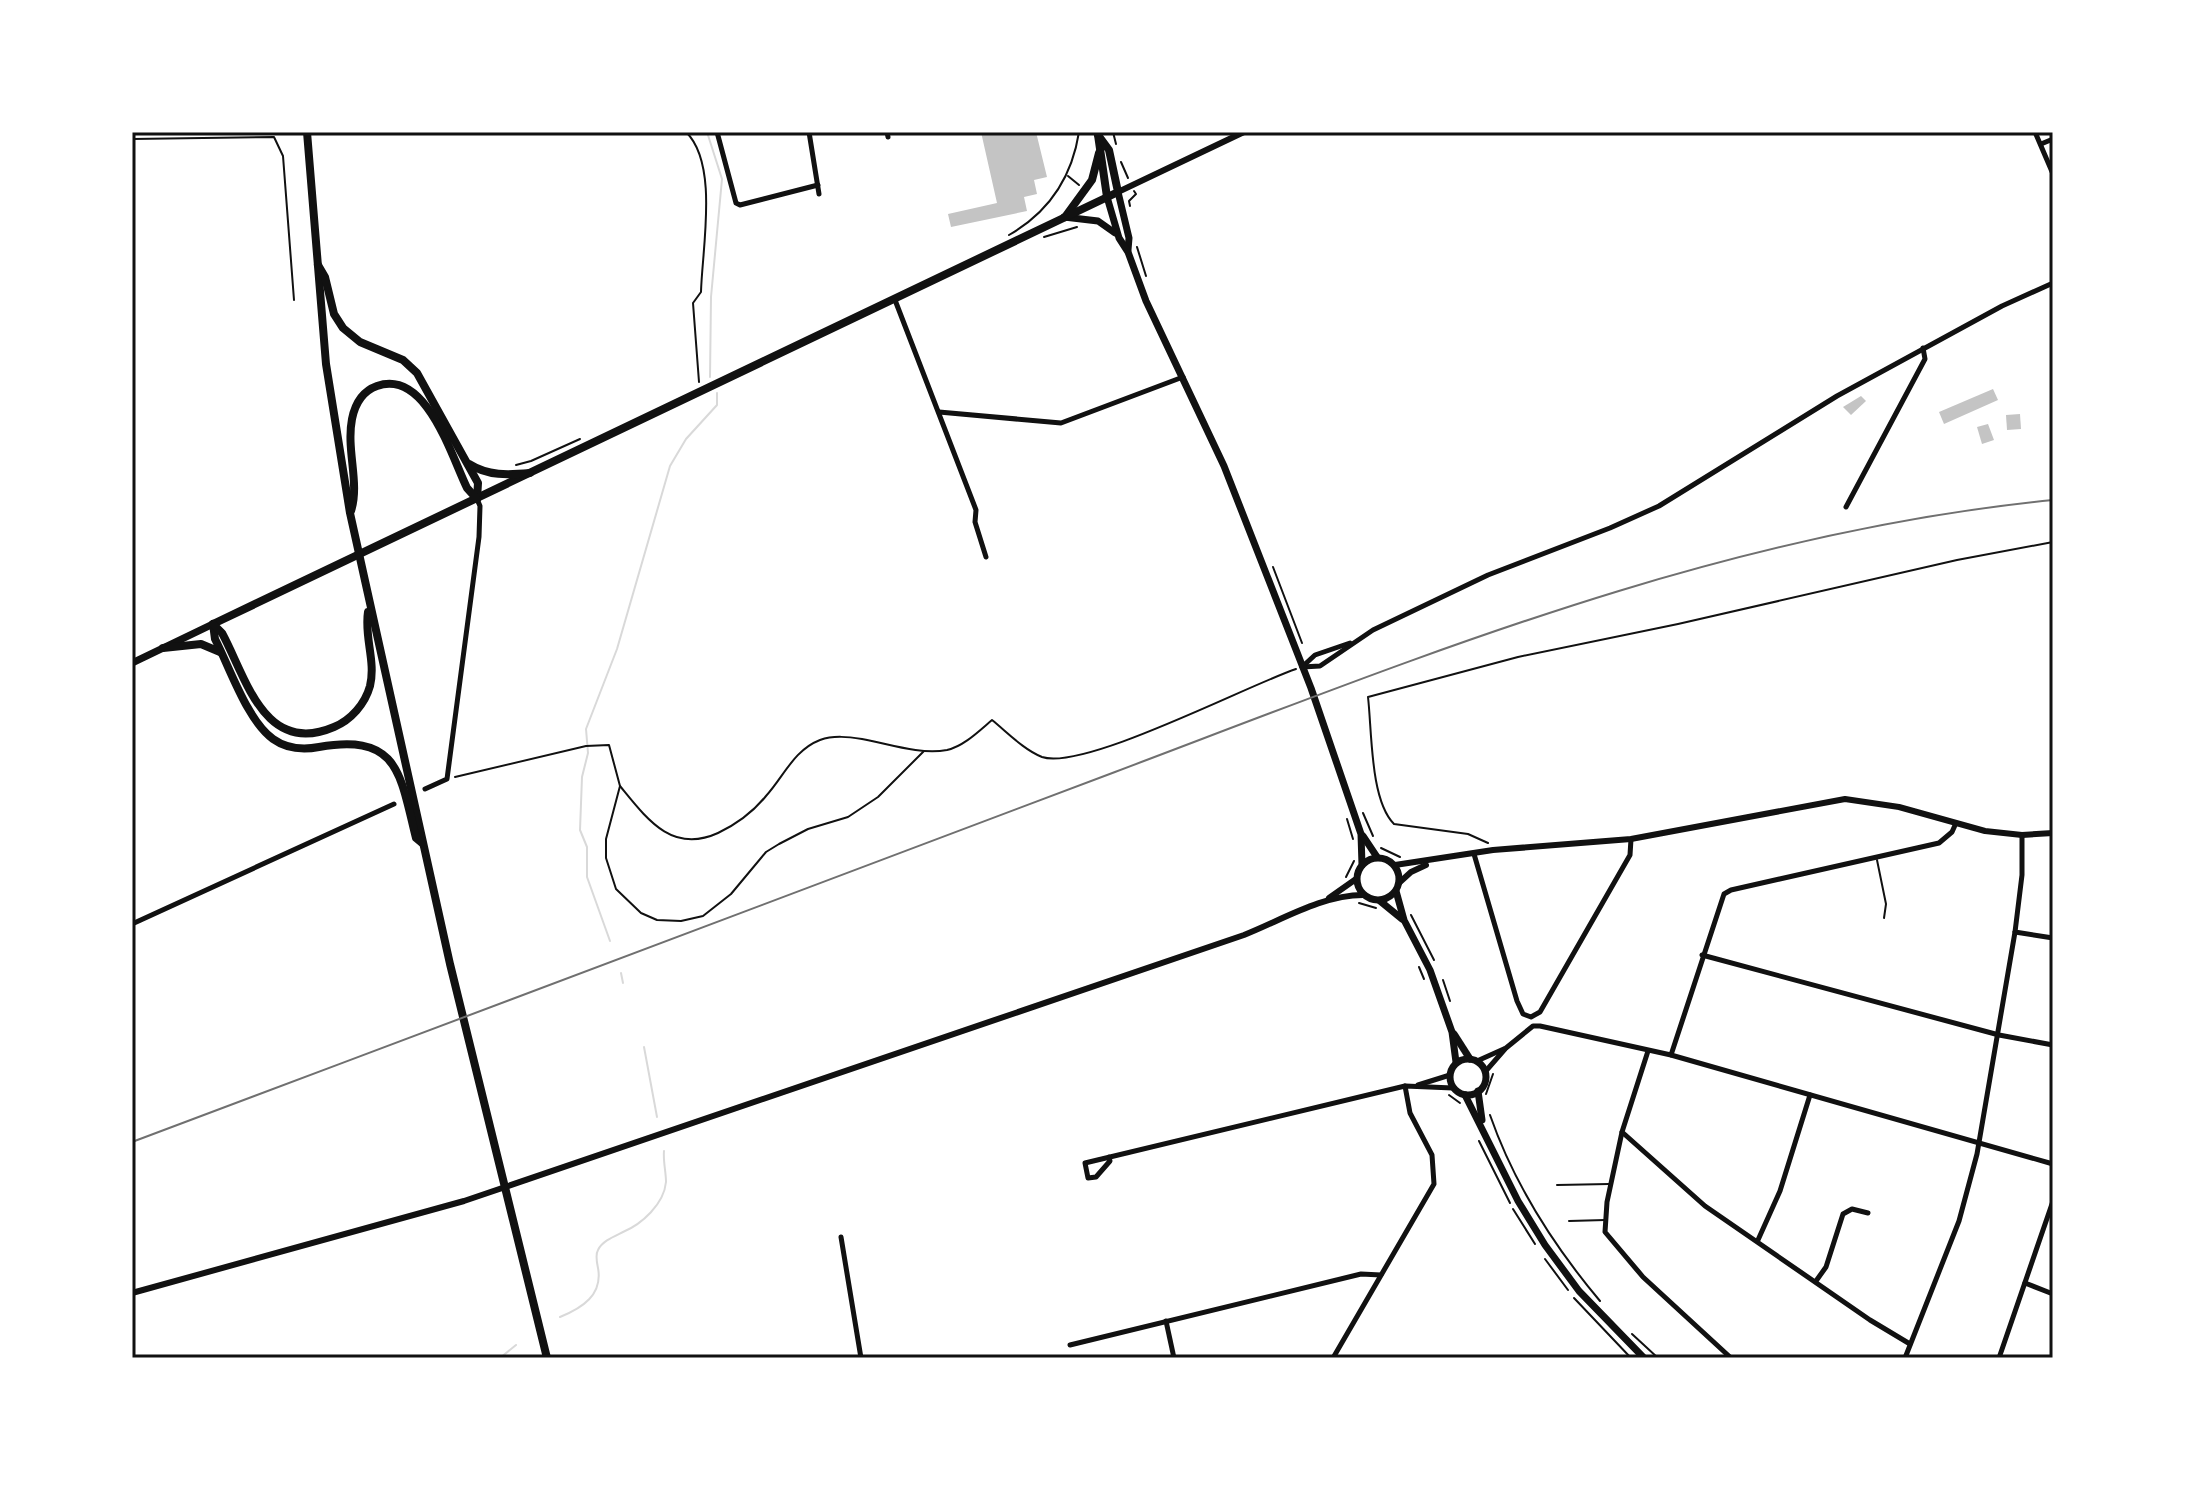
<svg xmlns="http://www.w3.org/2000/svg" width="2185" height="1490" font-family="'Space Grotesk',sans-serif">
<rect width="100%" height="100%" fill="#fff"/>
<g fill="none" stroke-linecap="round" stroke-linejoin="round">
<!-- stream -->
<g stroke="#d9d9d9" stroke-width="2">
<path d="M707,132l15,47 -11,118 -1,80"/>
<path d="M610,941l-23,-64v-30l-7,-17 2,-53 6,-24 -2,-24 31,-80 53,-183 16,-27 31,-34v-12"/>
<path d="M621,973l2,10"/>
<path d="M644,1047l13,70"/>
<path d="M560,1317c22,-9 43,-22 38,-49 -1,-5 -3,-13 0,-18 4,-9 17,-14 25,-18 19,-8 41,-28 43,-50 0,-10 -3,-21 -2,-31"/>
<path d="M500,1358l16,-13"/>
</g>
</g>
<!-- building -->
<g fill="#c4c4c4">
<path d="M981,132h55l11,45 -13,3 3,14 -13,3 3,14 -76,16 -3,-13 49,-11z"/>
<path d="M1993,389l5,11 -54,24 -5,-12z"/>
<path d="M1861,396l5,5 -15,14 -8,-8z"/>
<path d="M2020,414l1,15 -14,1 -1,-15z"/>
<path d="M1988,424l6,16 -12,4 -5,-17z"/>
</g>
<g fill="none" stroke-linecap="round" stroke-linejoin="round">
<!-- path -->
<g stroke="#111" stroke-width="2">
<path d="M342,132h58"/>
<path d="M686,132c33,32 16,117 15,160l-8,11 6,79"/>
<path d="M1113,132l3,12"/>
<path d="M132,139l142,-2 9,19 11,144"/>
<path d="M1121,162l7,16"/>
<path d="M1068,176l11,9"/>
<path d="M1130,206l-1,-5 7,-7 -2,-3"/>
<path d="M1009,235c40,-23 63,-58 70,-103"/>
<path d="M1044,237l33,-10"/>
<path d="M1137,247l9,29"/>
<path d="M516,465l15,-4 49,-22"/>
<path d="M1273,567l29,76"/>
<path d="M455,777l131,-31 23,-1 11,41 -14,53v19l10,31 25,24 16,7 24,1 22,-5 28,-22 35,-42 13,-8 29,-15 40,-12 30,-20 46,-46"/>
<path d="M620,786c27,33 52,68 98,47 19,-9 35,-21 48,-37 18,-20 28,-46 54,-56 14,-5 29,-3 42,-1 27,5 58,16 85,11 17,-4 32,-19 45,-30 15,12 32,30 50,37 42,14 206,-72 254,-88"/>
<path d="M1363,813l10,23"/>
<path d="M1347,819l6,20"/>
<path d="M1488,843l-20,-9 -74,-10c-24,-24 -22,-93 -26,-127l150,-40 160,-33 279,-64 96,-18"/>
<path d="M1381,848l19,9"/>
<path d="M1346,877l8,-16"/>
<path d="M1359,903l17,5"/>
<path d="M1411,915l23,45"/>
<path d="M1419,967l5,12"/>
<path d="M1443,980l7,21"/>
<path d="M1486,1094l7,-20"/>
<path d="M1449,1095l11,8"/>
<path d="M1490,1115c24,69 63,130 110,186"/>
<path d="M1479,1141l31,62"/>
<path d="M1513,1209l22,35"/>
<path d="M1545,1259l23,31"/>
<path d="M1574,1298l57,60"/>
<path d="M1632,1334l26,24"/>
</g>
<!-- service -->
<g stroke="#111" stroke-width="2">
<path d="M1877,860l9,44 -2,14"/>
<path d="M1557,1185l52,-1"/>
<path d="M1569,1221l36,-1"/>
</g>
<!-- minor -->
<g stroke="#111" stroke-width="5">
<path d="M717,132l19,71 4,2 78,-20"/>
<path d="M809,132l10,62"/>
<path d="M887,132l1,5"/>
<path d="M2035,132l18,42"/>
<path d="M2041,144l12,-5"/>
<path d="M895,300l81,210 -1,12 11,35"/>
<path d="M939,412l122,11 122,-46"/>
<path d="M1846,507l79,-148 -2,-11"/>
<path d="M1302,667l18,-1 53,-36 115,-55 122,-47 49,-22 178,-110 165,-90 51,-23"/>
<path d="M1302,667l13,-12 35,-12"/>
<path d="M425,789l22,-10 32,-242 1,-31 -3,-7"/>
<path d="M1474,854l43,147 6,13 8,3 9,-5 90,-157 1,-16"/>
<path d="M132,924l262,-120"/>
<path d="M2015,932l38,6"/>
<path d="M1702,955l297,80 54,10"/>
<path d="M1648,1051l-26,81 83,74 165,114 40,24"/>
<path d="M1671,1055l53,-161 7,-4 208,-47 13,-11 4,-9"/>
<path d="M1477,1061l29,-13 27,-22h7l131,29 382,109"/>
<path d="M1485,1072l20,-23"/>
<path d="M1418,1085l32,-10"/>
<path d="M1622,1132l-15,70 -2,30 38,45 88,81"/>
<path d="M1109,1157l1,4 -14,16 -8,1 -3,-15 320,-77 48,2"/>
<path d="M841,1237l20,121"/>
<path d="M1758,1240l22,-49 30,-96"/>
<path d="M1816,1281l10,-14 17,-53 9,-5 16,4"/>
<path d="M2025,1283l28,11"/>
<path d="M1166,1321l8,37"/>
<path d="M1070,1345l291,-71 20,1"/>
<path d="M1333,1358l101,-174 -2,-29 -22,-42 -5,-27"/>
<path d="M1905,1358l54,-137 18,-67 38,-222 7,-57v-40"/>
<path d="M1999,1358l54,-157"/>
</g>
<!-- tertiary -->
<g stroke="#111" stroke-width="6">
<path d="M1118,192l126,-60"/>
<path d="M1395,865l98,-15 138,-11 214,-40 54,8 86,24 37,4 31,-2"/>
<path d="M1400,882l11,-10 15,-7"/>
<path d="M1329,898l27,-19"/>
<path d="M132,1293l332,-92 780,-266c38,-15 78,-40 119,-40"/>
</g>
<!-- secondary -->
<g stroke="#111" stroke-width="7">
<path d="M1118,192l11,46 -1,12"/>
<path d="M1107,197l12,41 9,14 18,49 78,165 87,222 50,146 1,31"/>
<path d="M1064,217l34,4 17,12"/>
<path d="M132,663l81,-39"/>
<path d="M1363,836l14,21"/>
<circle cx="1378" cy="879" r="21"/>
<path d="M1396,891l8,29 26,50 22,62 4,30"/>
<path d="M1380,901l22,18"/>
<path d="M1454,1034l16,25"/>
<circle cx="1468" cy="1077" r="18"/>
<path d="M1478,1091l4,29"/>
<path d="M1465,1095l53,106 27,44 34,46 65,67"/>
</g>
<!-- primary -->
<g stroke="#111" stroke-width="8">
<path d="M1098,135l9,62"/>
<path d="M1065,217l27,-37 7,-27"/>
<path d="M213,624l905,-432 -9,-42 -11,-15"/>
</g>
<!-- trunk -->
<g stroke="#111" stroke-width="8">
<path d="M307,132l19,232 24,149 100,451 97,394"/>
<path d="M318,265l7,12 9,37 9,14 17,14 43,18 14,13 61,110 -1,16"/>
<path d="M469,464c19,12 39,11 61,9"/>
<path d="M351,511c9,-28 -5,-61 1,-92 3,-15 11,-28 25,-33 49,-17 74,69 90,102l10,11"/>
<path d="M213,624l2,15c15,29 32,81 58,100 14,10 30,11 46,8 80,-14 81,27 97,91l6,5"/>
<path d="M213,624l9,9c24,44 42,124 112,94 17,-7 31,-23 36,-41 6,-25 -6,-49 -2,-74"/>
<path d="M163,648l38,-4 19,8"/>
</g>
<!-- rail -->
<path stroke="#707070" stroke-width="2" d="M132,1142c328,-123 656,-247 983,-370 310,-117 605,-239 938,-272"/>
</g>
<!-- border -->
<rect width="2185" height="1490" fill="none" stroke="#ffffff" stroke-width="268"/>
<rect x="134" y="134" width="1917" height="1222" fill="none" stroke="#111" stroke-width="3"/>
</svg>
